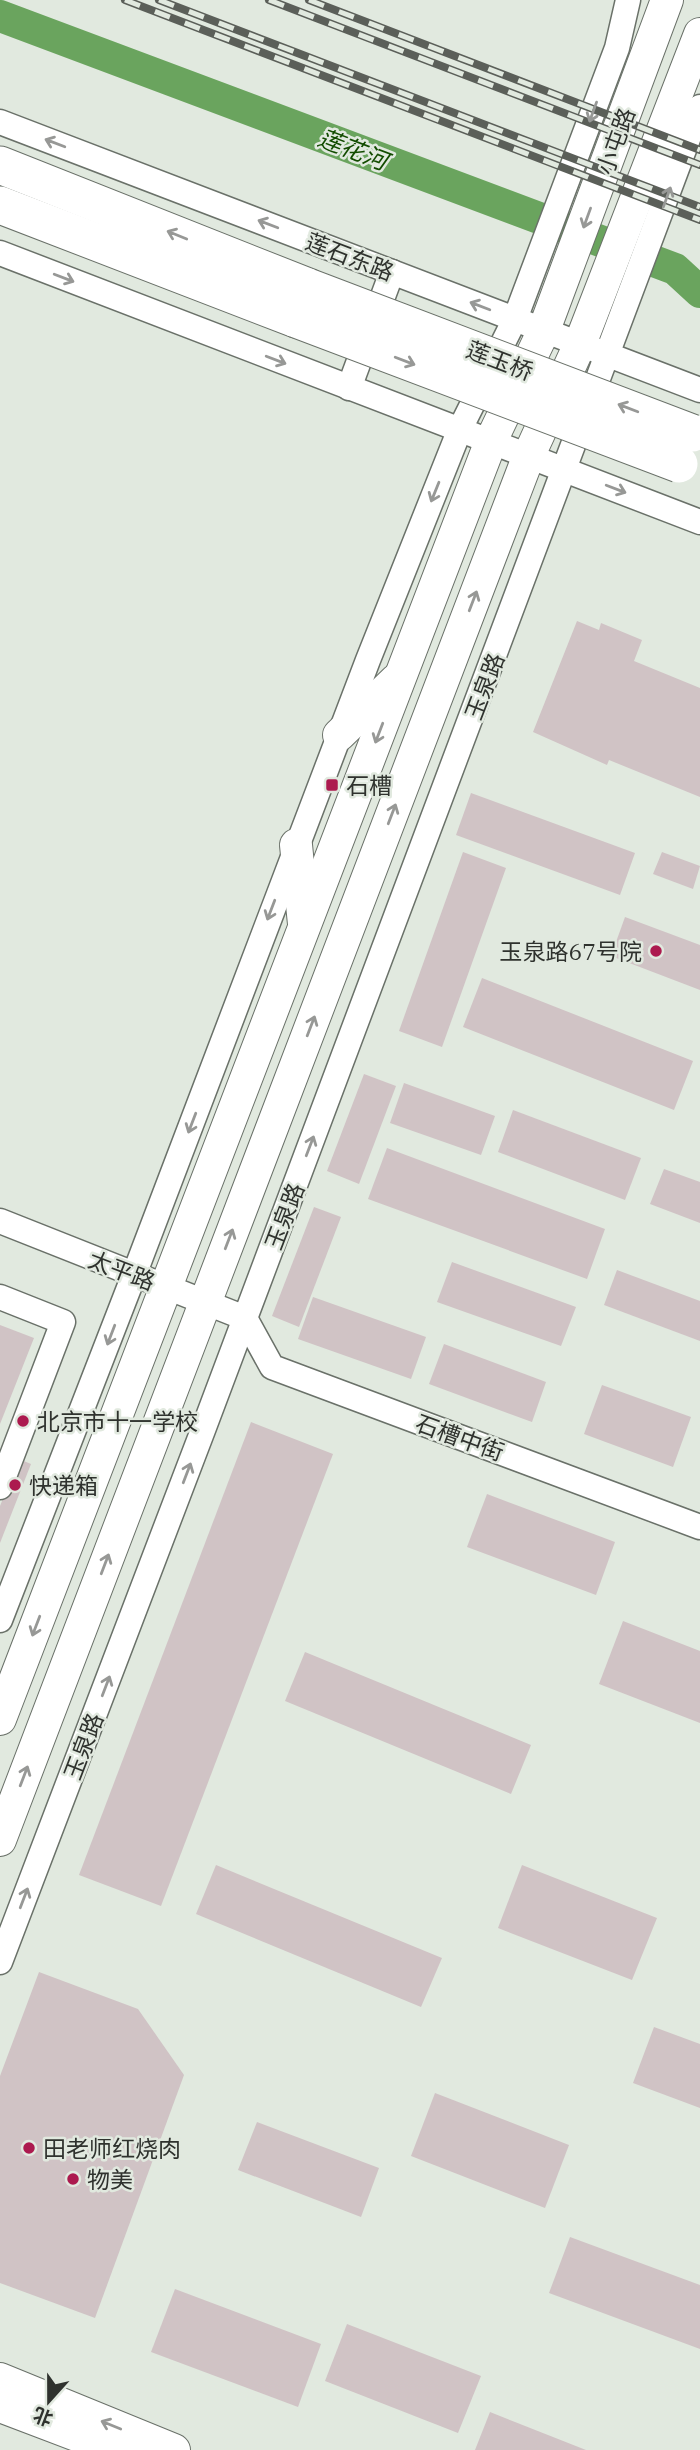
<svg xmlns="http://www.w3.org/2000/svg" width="700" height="2450" font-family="'IBM Plex Serif','Noto Sans SC',serif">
<rect width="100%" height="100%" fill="#e1e9df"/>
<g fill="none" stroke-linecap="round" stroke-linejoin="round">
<!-- river -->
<path stroke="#6aa45e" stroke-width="32" d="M0,16l675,253 25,23"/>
</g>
<!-- building -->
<g fill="#d0c3c5">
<path d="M577,621l22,9 2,-7 41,17 -8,21 66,27v109l-91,-37 -2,5 -74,-33z"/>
<path d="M471,793l164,60 -15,42 -164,-60z"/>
<path d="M463,852l43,16 -64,179 -43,-16z"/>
<path d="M662,852l38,14 -7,23 -40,-15z"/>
<path d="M625,917l75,28v45l-89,-34z"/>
<path d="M482,978l211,83 -19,49 -211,-83z"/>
<path d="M364,1074l32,12 -37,98 -32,-13z"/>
<path d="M404,1083l91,33 -14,39 -91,-32z"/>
<path d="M513,1110l128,48 -16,42 -127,-48z"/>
<path d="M387,1148l218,81 -18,50 -219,-80z"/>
<path d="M664,1169l36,13v41l-50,-19z"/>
<path d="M314,1207l27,10 -42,110 -27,-11z"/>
<path d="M452,1262l124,45 -15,39 -124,-44z"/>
<path d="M617,1270l83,31v40l-96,-36z"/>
<path d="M313,1297l113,40 -15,42 -113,-40z"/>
<path d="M0,1325l34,13 -34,86z"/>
<path d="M444,1344l102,38 -14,40 -103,-38z"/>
<path d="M602,1385l89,32 -18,50 -89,-33z"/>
<path d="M251,1422l82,32 -172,452 -82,-31z"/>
<path d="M19,1459l12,5 -31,79v-37z"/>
<path d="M487,1494l128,48 -19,53 -129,-48z"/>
<path d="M623,1621l77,30v72l-101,-39z"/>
<path d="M305,1652l226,93 -20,49 -226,-93z"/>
<path d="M216,1865l226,93 -21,49 -225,-93z"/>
<path d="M522,1865l135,53 -25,62 -134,-52z"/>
<path d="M39,1972l99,37 46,66 -89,243 -95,-35v-207z"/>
<path d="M654,2027l46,17v64l-67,-25z"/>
<path d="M435,2093l134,52 -24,63 -134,-52z"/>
<path d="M257,2122l122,46 -18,49 -123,-47z"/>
<path d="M570,2237l130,48v64l-151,-56z"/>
<path d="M175,2289l146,55 -23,63 -147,-55z"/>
<path d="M347,2324l134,52 -23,57 -133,-52z"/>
<path d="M490,2412l96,38h-111z"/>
</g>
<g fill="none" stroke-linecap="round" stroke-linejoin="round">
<!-- minor casing -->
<g stroke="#6a7169" stroke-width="27">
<g id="minor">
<path d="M0,122l700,268"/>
<path d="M0,253l700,269"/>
<path d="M349,388l43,-116"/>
<path d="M0,1221l245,97 27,49 428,160"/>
<path d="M0,1297l63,25 -63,165"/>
<path d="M0,1620l134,-345 234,-615 92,-231 55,-110 102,-271 11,-48"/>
<path d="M0,1962l203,-532 497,-1323"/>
</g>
</g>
<!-- major casing -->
<g stroke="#6a7169" stroke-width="34">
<g id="major">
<path d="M339,735l57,-55"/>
<path d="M296,845l8,79"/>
<path d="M0,1719l491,-1278 53,-111 123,-330"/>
<path d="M0,1840l529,-1385 51,-111 120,-310"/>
<path d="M0,2379l174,71"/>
<path d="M0,2406l116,44"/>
</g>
</g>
<!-- highway casing -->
<g stroke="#6a7169" stroke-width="39">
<g id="highway">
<path d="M0,165l308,122"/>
<path d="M0,205l296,114"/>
</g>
</g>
<!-- minor -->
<use href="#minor" stroke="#fff" stroke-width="24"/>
<!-- major -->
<use href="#major" stroke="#fff" stroke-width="32"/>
<!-- highway -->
<use href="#highway" stroke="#fff" stroke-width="37"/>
<!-- rail casing -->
<g stroke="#5b5f59" stroke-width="8">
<g id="rail">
<path d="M125,0l575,220"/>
<path d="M159,0l541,207"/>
<path d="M269,0l431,165"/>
<path d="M309,0l391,150"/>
</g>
</g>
<!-- rail -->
<use href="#rail" stroke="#e1e9df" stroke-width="5" stroke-dasharray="16" stroke-linecap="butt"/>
<!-- highway-bridge casing -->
<g stroke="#6a7169" stroke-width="39" stroke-linecap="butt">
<g id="highway-bridge">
<path d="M308,287l384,146"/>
<path d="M296,319l383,145"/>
</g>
</g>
<!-- highway-bridge -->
<use href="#highway-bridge" stroke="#fff" stroke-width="37"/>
</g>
<!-- one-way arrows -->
<defs><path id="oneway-shaft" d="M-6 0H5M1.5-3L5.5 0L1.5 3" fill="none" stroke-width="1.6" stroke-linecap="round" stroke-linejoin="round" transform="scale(1.75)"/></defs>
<g stroke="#979896">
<use href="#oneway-shaft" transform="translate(593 112) rotate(110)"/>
<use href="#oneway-shaft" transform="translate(55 143) rotate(-159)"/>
<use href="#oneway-shaft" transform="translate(667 197) rotate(-70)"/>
<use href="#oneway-shaft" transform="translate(587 218) rotate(110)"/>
<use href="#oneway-shaft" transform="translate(268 224) rotate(-159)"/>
<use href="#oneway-shaft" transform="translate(177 235) rotate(-158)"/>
<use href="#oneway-shaft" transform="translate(64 278) rotate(21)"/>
<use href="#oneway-shaft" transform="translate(480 306) rotate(-159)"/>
<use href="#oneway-shaft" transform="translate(276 360) rotate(21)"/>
<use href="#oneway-shaft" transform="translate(405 361) rotate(21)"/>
<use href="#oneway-shaft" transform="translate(628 408) rotate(-159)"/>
<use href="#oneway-shaft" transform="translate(616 489) rotate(21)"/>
<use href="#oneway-shaft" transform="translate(435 492) rotate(112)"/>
<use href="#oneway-shaft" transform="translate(473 601) rotate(-69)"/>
<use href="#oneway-shaft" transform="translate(379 733) rotate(111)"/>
<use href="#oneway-shaft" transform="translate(392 814) rotate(-69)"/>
<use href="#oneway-shaft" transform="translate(271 910) rotate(111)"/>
<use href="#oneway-shaft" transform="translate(311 1026) rotate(-69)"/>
<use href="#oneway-shaft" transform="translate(192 1123) rotate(111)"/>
<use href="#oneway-shaft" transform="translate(310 1146) rotate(-69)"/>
<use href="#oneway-shaft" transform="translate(229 1239) rotate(-69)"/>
<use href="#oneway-shaft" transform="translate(111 1335) rotate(111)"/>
<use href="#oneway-shaft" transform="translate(187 1473) rotate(-69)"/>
<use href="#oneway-shaft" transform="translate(105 1564) rotate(-69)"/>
<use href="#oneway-shaft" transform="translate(36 1626) rotate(111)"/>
<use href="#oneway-shaft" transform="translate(106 1686) rotate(-69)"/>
<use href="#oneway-shaft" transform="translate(24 1776) rotate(-69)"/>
<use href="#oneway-shaft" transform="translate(24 1898) rotate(-69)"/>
<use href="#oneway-shaft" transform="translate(111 2425) rotate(-158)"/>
</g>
<!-- markers -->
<g fill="#ac1a4f" stroke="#e1e9df" stroke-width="2.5">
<rect x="325" y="778" width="14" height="14" rx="3.5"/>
<circle cx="656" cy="951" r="7"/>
<circle cx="23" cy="1421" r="7"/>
<circle cx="15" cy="1485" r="7"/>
<circle cx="29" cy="2148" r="7"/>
<circle cx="73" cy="2179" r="7"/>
</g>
<g text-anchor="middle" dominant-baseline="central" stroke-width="5" stroke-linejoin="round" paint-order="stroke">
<!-- street labels -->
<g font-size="23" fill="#2f322e" stroke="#e1e9df">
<text transform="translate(615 141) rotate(-70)">小屯路</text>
<text transform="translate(350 256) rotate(21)">莲石东路</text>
<text transform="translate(500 360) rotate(21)">莲玉桥</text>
<text transform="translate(484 686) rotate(-69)">玉泉路</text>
<text transform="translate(284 1216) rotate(-69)">玉泉路</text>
<text transform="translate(122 1270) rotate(21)">太平路</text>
<text transform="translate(460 1437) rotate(20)">石槽中街</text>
<text transform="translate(83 1746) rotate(-69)">玉泉路</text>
</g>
<!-- poi labels -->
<g font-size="23" fill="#2f322e" stroke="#e1e9df" text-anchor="start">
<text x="346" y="785">石槽</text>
<text x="642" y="951" text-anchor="end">玉泉路67号院</text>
<text x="37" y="1421">北京市十一学校</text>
<text x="29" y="1485">快递箱</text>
<text x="43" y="2148">田老师红烧肉</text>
<text x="87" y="2179">物美</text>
</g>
<!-- water labels -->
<g font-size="24" font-style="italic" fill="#124c00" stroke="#e1e9df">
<text transform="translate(353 149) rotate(21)">莲花河</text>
</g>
</g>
<!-- north arrow -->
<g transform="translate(49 2401) rotate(201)" stroke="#e1e9df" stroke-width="5" paint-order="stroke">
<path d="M0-5L12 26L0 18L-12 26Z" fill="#2f322e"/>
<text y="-10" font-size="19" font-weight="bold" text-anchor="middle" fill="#2f322e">北</text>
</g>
</svg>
